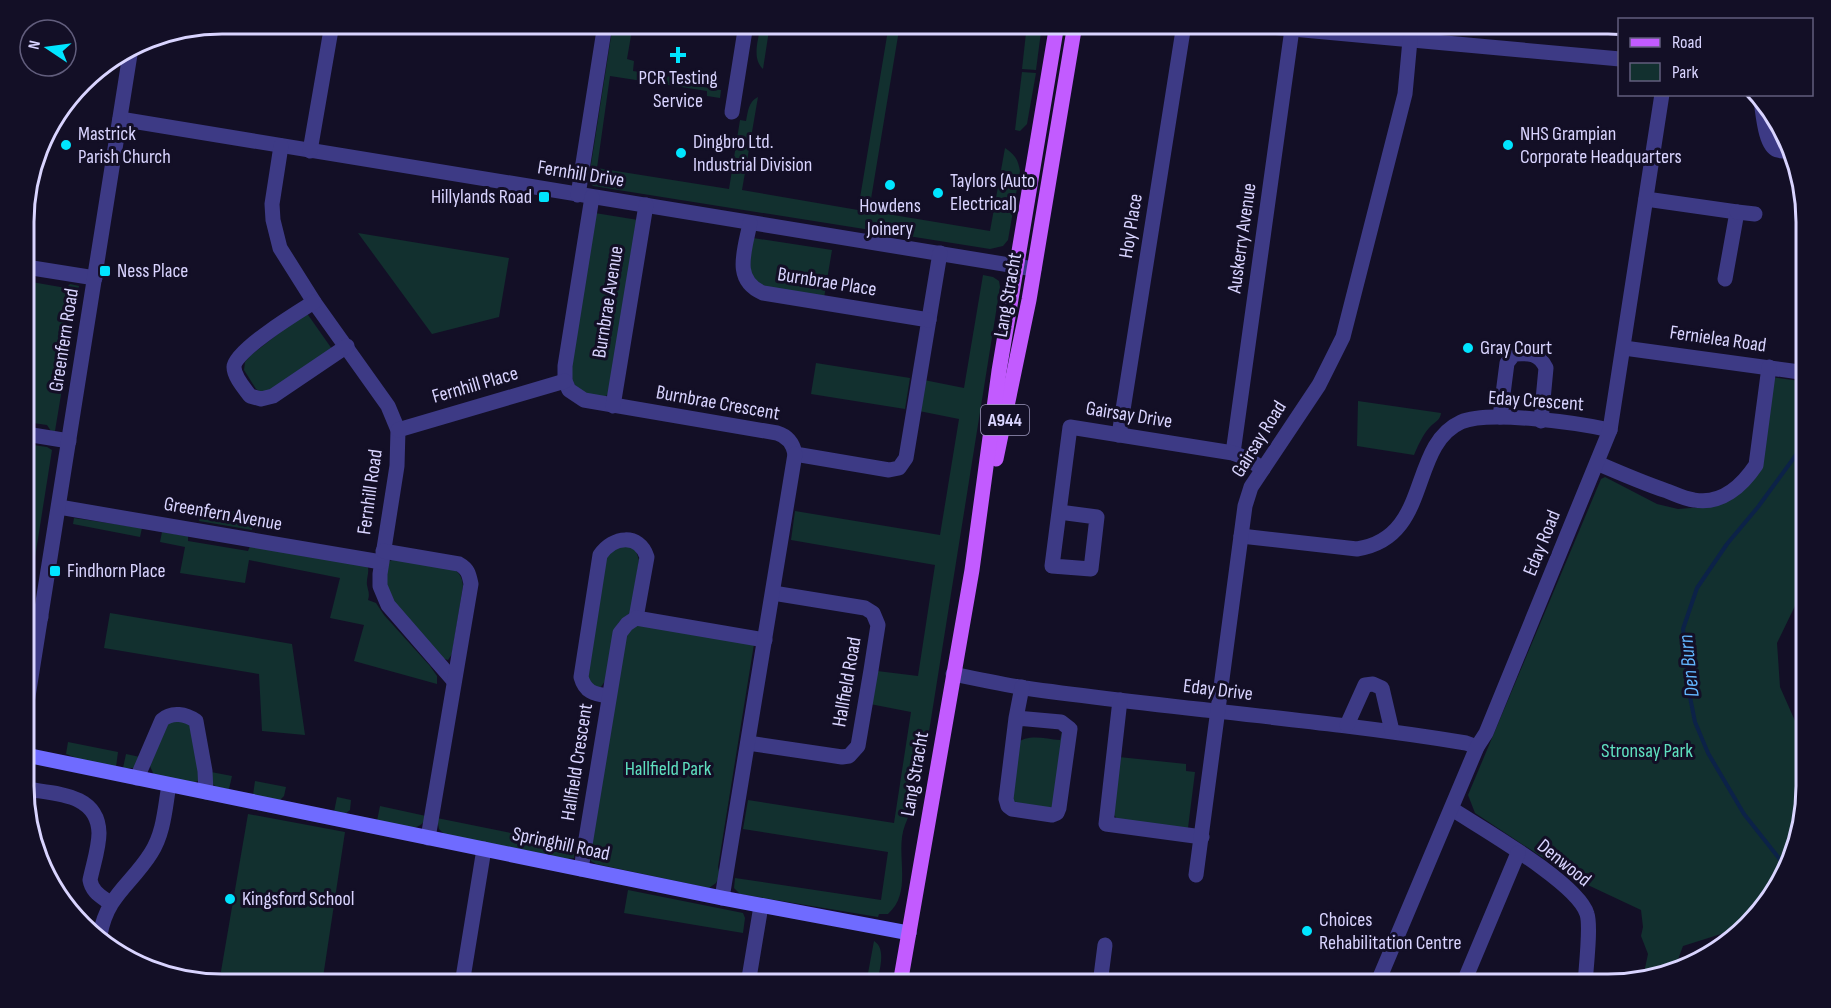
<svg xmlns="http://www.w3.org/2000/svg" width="1831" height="1008" font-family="'Sofia Sans Condensed',sans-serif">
<rect width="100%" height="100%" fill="#130f26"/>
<!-- green -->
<g fill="#12302f">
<path d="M613,24h27l-8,6 -5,29 7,2 -1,10 65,10 -1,5 24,4 -1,8 -13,-2v-5l-97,-15 -13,92 132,21 11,-69 6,1c2,-9 2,-19 12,-24l-16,93 116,20 31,-186h11l-31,187 121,20 15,-83c10,7 13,11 15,23l-12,69 -5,6 -13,3 -397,-63 -4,-4v-5z"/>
<path d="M761,24h9l-7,45c-12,-11 -4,-31 -2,-45z"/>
<path d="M1027,24h15l-6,46 -14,-1z"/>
<path d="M1022,72l14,1 -9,51 -7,7 -5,-1z"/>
<path d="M595,213l43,7 -30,174 -4,4 -24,-5 -10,-16z"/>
<path d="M358,233l151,25 -10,59 -67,17z"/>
<path d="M753,238l79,12 -8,48 -60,-10c-22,-12 -14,-30 -11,-50z"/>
<path d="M983,275l10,2 6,4 1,6 -76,476c-6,20 -11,44 -19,62 -11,28 9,66 -17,89h-9l-1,3 -138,-23 -6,-6 1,-10 146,22 7,-48 -145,-23 5,-29 146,23 17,-111 -41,-8 7,-33 41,5 17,-111 -144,-25 4,-29 145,24 19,-116 -40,-8 5,-31 40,8z"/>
<path d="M26,281l40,7 4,-4 9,2 -24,145h-4l-4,-6 -21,-3z"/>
<path d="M306,312l26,37 -61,42 -8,2 -7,-4 -12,-19 1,-8 6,-7z"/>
<path d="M816,363l94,15 -5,31 -94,-15z"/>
<path d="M1770,377l37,5v199l-30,62 3,44 27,61v50l-26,87 -41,43 -57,18 -7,19 -27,9 -5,-1 4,-19 -7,-18 2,-9 -2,-17 -66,-31 -100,-66 -7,-18 133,-316 4,-2 52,27 21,5 38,-3 29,-19z"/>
<path d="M1358,401l83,12c-1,8 -7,9 -12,15 -7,8 -11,18 -15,27l-57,-9z"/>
<path d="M26,444l21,3 5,3 -24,152 -2,1z"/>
<path d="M202,506l53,9 -3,15 -53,-9z"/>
<path d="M74,518l68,10 -2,9 -67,-13z"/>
<path d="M162,532l26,4v5l60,10 2,-5 116,17c5,8 0,13 1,22 1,6 3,8 1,15l8,3 8,12 46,51 7,10v8l-83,-23 10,-36 -34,-7 10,-40 -91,-18 -4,23 -65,-10 5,-26 -25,-5z"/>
<path d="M629,546l7,5 3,9 -8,52 -12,10 -6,12 -7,46 -6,8 -10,-2 -5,-9 20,-121 6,-7z"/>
<path d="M394,559l58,9c8,5 10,9 11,18l-11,68 -4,6 -6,-2 -49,-55 -8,-23 3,-18z"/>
<path d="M110,613l182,31 13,91 -43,-4 -3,-57 -155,-26z"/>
<path d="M638,624l116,20 -36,223 2,8 -4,8 -7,5 -113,-24 -5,-3 -2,-7 36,-220z"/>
<path d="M174,720l15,3 12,53 -3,5 -6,2 -38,-8 -5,-11 19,-42z"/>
<path d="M1062,731l4,4 -10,68 -6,5 -36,-5 -4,-13 6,-46c12,-11 29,-5 44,-4z"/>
<path d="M68,742l50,10 -2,15 -37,-8 -13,-5z"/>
<path d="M126,754l14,3 -6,11h-11z"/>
<path d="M1119,757l67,7v7l9,1 -7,56 -69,-7 -5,-6z"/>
<path d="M211,772l21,4 -3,13 -13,-2 -4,-4z"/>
<path d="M255,781l31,6 -2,9 -4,4 -27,-5z"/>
<path d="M337,797l14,3 -1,10 -5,4 -11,-2z"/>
<path d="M380,806l46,10c-5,21 -33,8 -49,5z"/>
<path d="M248,814l97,18 -23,152 -103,-1z"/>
<path d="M437,818l138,28 -1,12 -7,1 -123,-25 -5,-5z"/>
<path d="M628,890l115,23 2,5 -2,15 -119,-20z"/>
<path d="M874,941c13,8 5,30 3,43h-11z"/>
</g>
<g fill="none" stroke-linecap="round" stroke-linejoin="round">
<!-- stream -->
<path stroke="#0c2248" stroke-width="4" d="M1786,867l-42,-53 -36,-61 -13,-31 -6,-30 -6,-63 14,-41 30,-44 31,-37 49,-67"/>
<!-- street -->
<g stroke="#3d3a85" stroke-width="15">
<path d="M1238,24l382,35"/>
<path d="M1761,101c2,11 4,45 16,49 3,1 7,1 10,1"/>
<path d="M732,112l14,-88"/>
<path d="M120,119l914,150"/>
<path d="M281,146l-9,58 1,16 7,28 34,54 74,104 10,24 -1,36 -17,108v12l8,19 66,76"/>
<path d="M310,151l22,-127"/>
<path d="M578,195l27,-171"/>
<path d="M592,197l-27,169v15l4,9 15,10 193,33c10,3 16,10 18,21l94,16 10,-2 7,-10 34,-205"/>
<path d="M1646,199l91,13 -12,67"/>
<path d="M1737,212l18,2"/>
<path d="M750,223c-5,27 -18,57 13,70l166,27"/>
<path d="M26,267l69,11"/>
<path d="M314,302c-16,10 -80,49 -80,65 0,10 11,22 16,29l11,3 12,-3 74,-50"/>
<path d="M1624,348l183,25"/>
<path d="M613,406l33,-201"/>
<path d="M1500,417l7,-54 7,-9c15,-1 25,-1 32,14l-5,53"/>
<path d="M398,430l167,-49"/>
<path d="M26,434l43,7"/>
<path d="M1119,435l65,-411"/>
<path d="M1233,453l59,-424"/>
<path d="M1597,463c23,10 46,20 70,28 8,3 18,8 27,9 27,5 48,-14 62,-35l13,-98"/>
<path d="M59,507l322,55"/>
<path d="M1059,512l38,5 -6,52 -39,-3 18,-139 163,26 15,6 15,10"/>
<path d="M1241,536l116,13c75,-11 51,-103 104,-127 28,-12 118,1 149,8"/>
<path d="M383,551l76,13c9,5 10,10 12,20l-43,254"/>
<path d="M26,615l15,2"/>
<path d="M953,674c24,5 48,10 72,14 147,21 295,31 441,55l11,4"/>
<path d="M608,696c-14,-2 -23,-4 -27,-19l19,-122c13,-19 39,-22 47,2l-11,61"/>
<path d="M1120,700l-14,124 96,13"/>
<path d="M26,709l105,-661"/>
<path d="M1016,718l-10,81 2,7 4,3 40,6 5,-2 2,-5 11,-79 -9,-7 -45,-4 6,-31"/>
<path d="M1347,725l18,-40 8,-1 9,4 10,43"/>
<path d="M748,743l94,14 7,-1 9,-10 13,-76 7,-45 -5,-12 -8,-5 -92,-15"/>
<path d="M137,778l25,-58c10,-9 24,-6 34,1l9,50 1,21"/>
<path d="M26,789c29,5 72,4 73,44 0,15 -6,32 -9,47 2,12 11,16 20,23"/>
<path d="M1452,809c29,19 126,74 135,105 4,12 -1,54 -2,70"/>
<path d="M581,869l39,-236 7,-9 9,-6 129,22"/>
<path d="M1196,875l49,-369 6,-19 68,-102 24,-48 62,-243 5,-54"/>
<path d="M722,898l73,-444"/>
<path d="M100,935c7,-40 31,-50 51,-82 13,-20 14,-46 18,-68"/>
<path d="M462,984l22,-135"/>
<path d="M748,984l13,-78"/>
<path d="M1100,984l5,-39"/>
<path d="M1377,984l100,-237 9,-14 124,-303 52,-336"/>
<path d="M1463,984l55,-131"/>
</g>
<!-- secondary -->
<path stroke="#6f6bff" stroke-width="15" d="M26,755l696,143 187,35"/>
<!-- primary -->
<g stroke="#c25bff" stroke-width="15">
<path d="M996,459l33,-159 46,-276"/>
<path d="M900,984l72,-414 27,-199 58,-347"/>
</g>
</g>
<!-- markers -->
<g fill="#00e5ff" stroke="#130f26" stroke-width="2">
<path d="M675 46h6v6h6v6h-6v6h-6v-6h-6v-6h6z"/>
<circle cx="66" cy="145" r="6"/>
<circle cx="1508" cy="145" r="6"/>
<circle cx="681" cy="153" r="6"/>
<circle cx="890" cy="185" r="6"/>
<circle cx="938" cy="193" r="6"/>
<rect x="538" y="191" width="12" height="12" rx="3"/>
<rect x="99" y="265" width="12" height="12" rx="3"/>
<circle cx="1468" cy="348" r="6"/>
<rect x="49" y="565" width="12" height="12" rx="3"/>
<circle cx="230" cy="899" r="6"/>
<circle cx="1307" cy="931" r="6"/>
</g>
<g text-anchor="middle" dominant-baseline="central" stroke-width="6" stroke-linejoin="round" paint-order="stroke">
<!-- shield labels -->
<rect fill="#130f26" stroke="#9e99be" stroke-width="1.5" x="981" y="405" width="48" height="30" rx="4.5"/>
<g font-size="18" font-weight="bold" fill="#d9d4ff">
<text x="1005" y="420">A944</text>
</g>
<!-- poi labels -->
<g font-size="20" fill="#d9d4ff" stroke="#130f26" text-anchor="start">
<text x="678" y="78" text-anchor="middle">PCR Testing<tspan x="678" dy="23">Service</tspan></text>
<text x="78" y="134">Mastrick<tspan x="78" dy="23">Parish Church</tspan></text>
<text x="1520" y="134">NHS Grampian<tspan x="1520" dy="23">Corporate Headquarters</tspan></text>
<text x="693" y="142">Dingbro Ltd.<tspan x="693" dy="23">Industrial Division</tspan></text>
<text x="950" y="181">Taylors (Auto<tspan x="950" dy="23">Electrical)</tspan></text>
<text x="532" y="197" text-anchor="end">Hillylands Road</text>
<text x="890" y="206" text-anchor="middle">Howdens<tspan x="890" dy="23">Joinery</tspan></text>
<text x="117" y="271">Ness Place</text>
<text x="1480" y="348">Gray Court</text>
<text x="67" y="571">Findhorn Place</text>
<text x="242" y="899">Kingsford School</text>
<text x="1319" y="920">Choices<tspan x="1319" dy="23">Rehabilitation Centre</tspan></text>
</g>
<!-- street labels -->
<g font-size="20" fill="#d9d4ff" stroke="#130f26">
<text transform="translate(581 174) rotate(9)">Fernhill Drive</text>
<text transform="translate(1131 226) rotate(-81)">Hoy Place</text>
<text transform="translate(1242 238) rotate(-82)">Auskerry Avenue</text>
<text transform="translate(827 282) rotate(9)">Burnbrae Place</text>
<text transform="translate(1008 295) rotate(-80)">Lang Stracht</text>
<text transform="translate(608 302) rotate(-81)">Burnbrae Avenue</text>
<text transform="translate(1718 339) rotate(8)">Fernielea Road</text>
<text transform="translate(64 340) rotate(-81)">Greenfern Road</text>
<text transform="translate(475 385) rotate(-16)">Fernhill Place</text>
<text transform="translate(1536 401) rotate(4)">Eday Crescent</text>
<text transform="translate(718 403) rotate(10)">Burnbrae Crescent</text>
<text transform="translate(1129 415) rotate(9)">Gairsay Drive</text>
<text transform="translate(1259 439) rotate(-58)">Gairsay Road</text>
<text transform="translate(370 492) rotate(-82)">Fernhill Road</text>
<text transform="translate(223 514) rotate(10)">Greenfern Avenue</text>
<text transform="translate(1542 543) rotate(-68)">Eday Road</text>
<text transform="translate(847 682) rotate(-80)">Hallfield Road</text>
<text transform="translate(1218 690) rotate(7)">Eday Drive</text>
<text transform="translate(577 762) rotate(-81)">Hallfield Crescent</text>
<text transform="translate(915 774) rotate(-80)">Lang Stracht</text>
<text transform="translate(561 844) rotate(12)">Springhill Road</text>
<text transform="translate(1564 863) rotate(39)">Denwood</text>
</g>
<!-- park labels -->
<g font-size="20" fill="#5fe0c0" stroke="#130f26">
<text x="1647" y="751">Stronsay Park</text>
<text x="668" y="769">Hallfield Park</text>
</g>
<!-- water labels -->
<g font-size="21" font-style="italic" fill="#62b6ff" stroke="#130f26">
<text transform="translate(1689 666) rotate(-96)">Den Burn</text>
</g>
</g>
<!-- crop -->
<path d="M0 0H1831V1008H0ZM222 34H1608A188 188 0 0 1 1796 222V786A188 188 0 0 1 1608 974H222A188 188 0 0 1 34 786V222A188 188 0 0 1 222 34Z" fill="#130f26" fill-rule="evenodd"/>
<path fill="none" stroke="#d9d4ff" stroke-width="3" d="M222 34H1608A188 188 0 0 1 1796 222V786A188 188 0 0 1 1608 974H222A188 188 0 0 1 34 786V222A188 188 0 0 1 222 34Z"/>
<!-- legend -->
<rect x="1618" y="18" width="195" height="78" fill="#130f26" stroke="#625e7d" stroke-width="1.5"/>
<rect x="1630" y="38" width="30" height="9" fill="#c25bff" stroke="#625e7d" stroke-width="1.5"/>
<text x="1672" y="48" font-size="18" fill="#d9d4ff">Road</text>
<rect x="1630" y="63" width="30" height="18" fill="#12302f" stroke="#625e7d" stroke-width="1.5"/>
<text x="1672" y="78" font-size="18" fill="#d9d4ff">Park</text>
<!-- north arrow -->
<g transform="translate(48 48) rotate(283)"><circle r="28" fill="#130f26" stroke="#625e7d" stroke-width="1.5"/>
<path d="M0-4.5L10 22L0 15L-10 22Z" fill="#00e5ff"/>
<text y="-9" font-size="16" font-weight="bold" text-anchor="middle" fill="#d9d4ff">N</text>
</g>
</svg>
